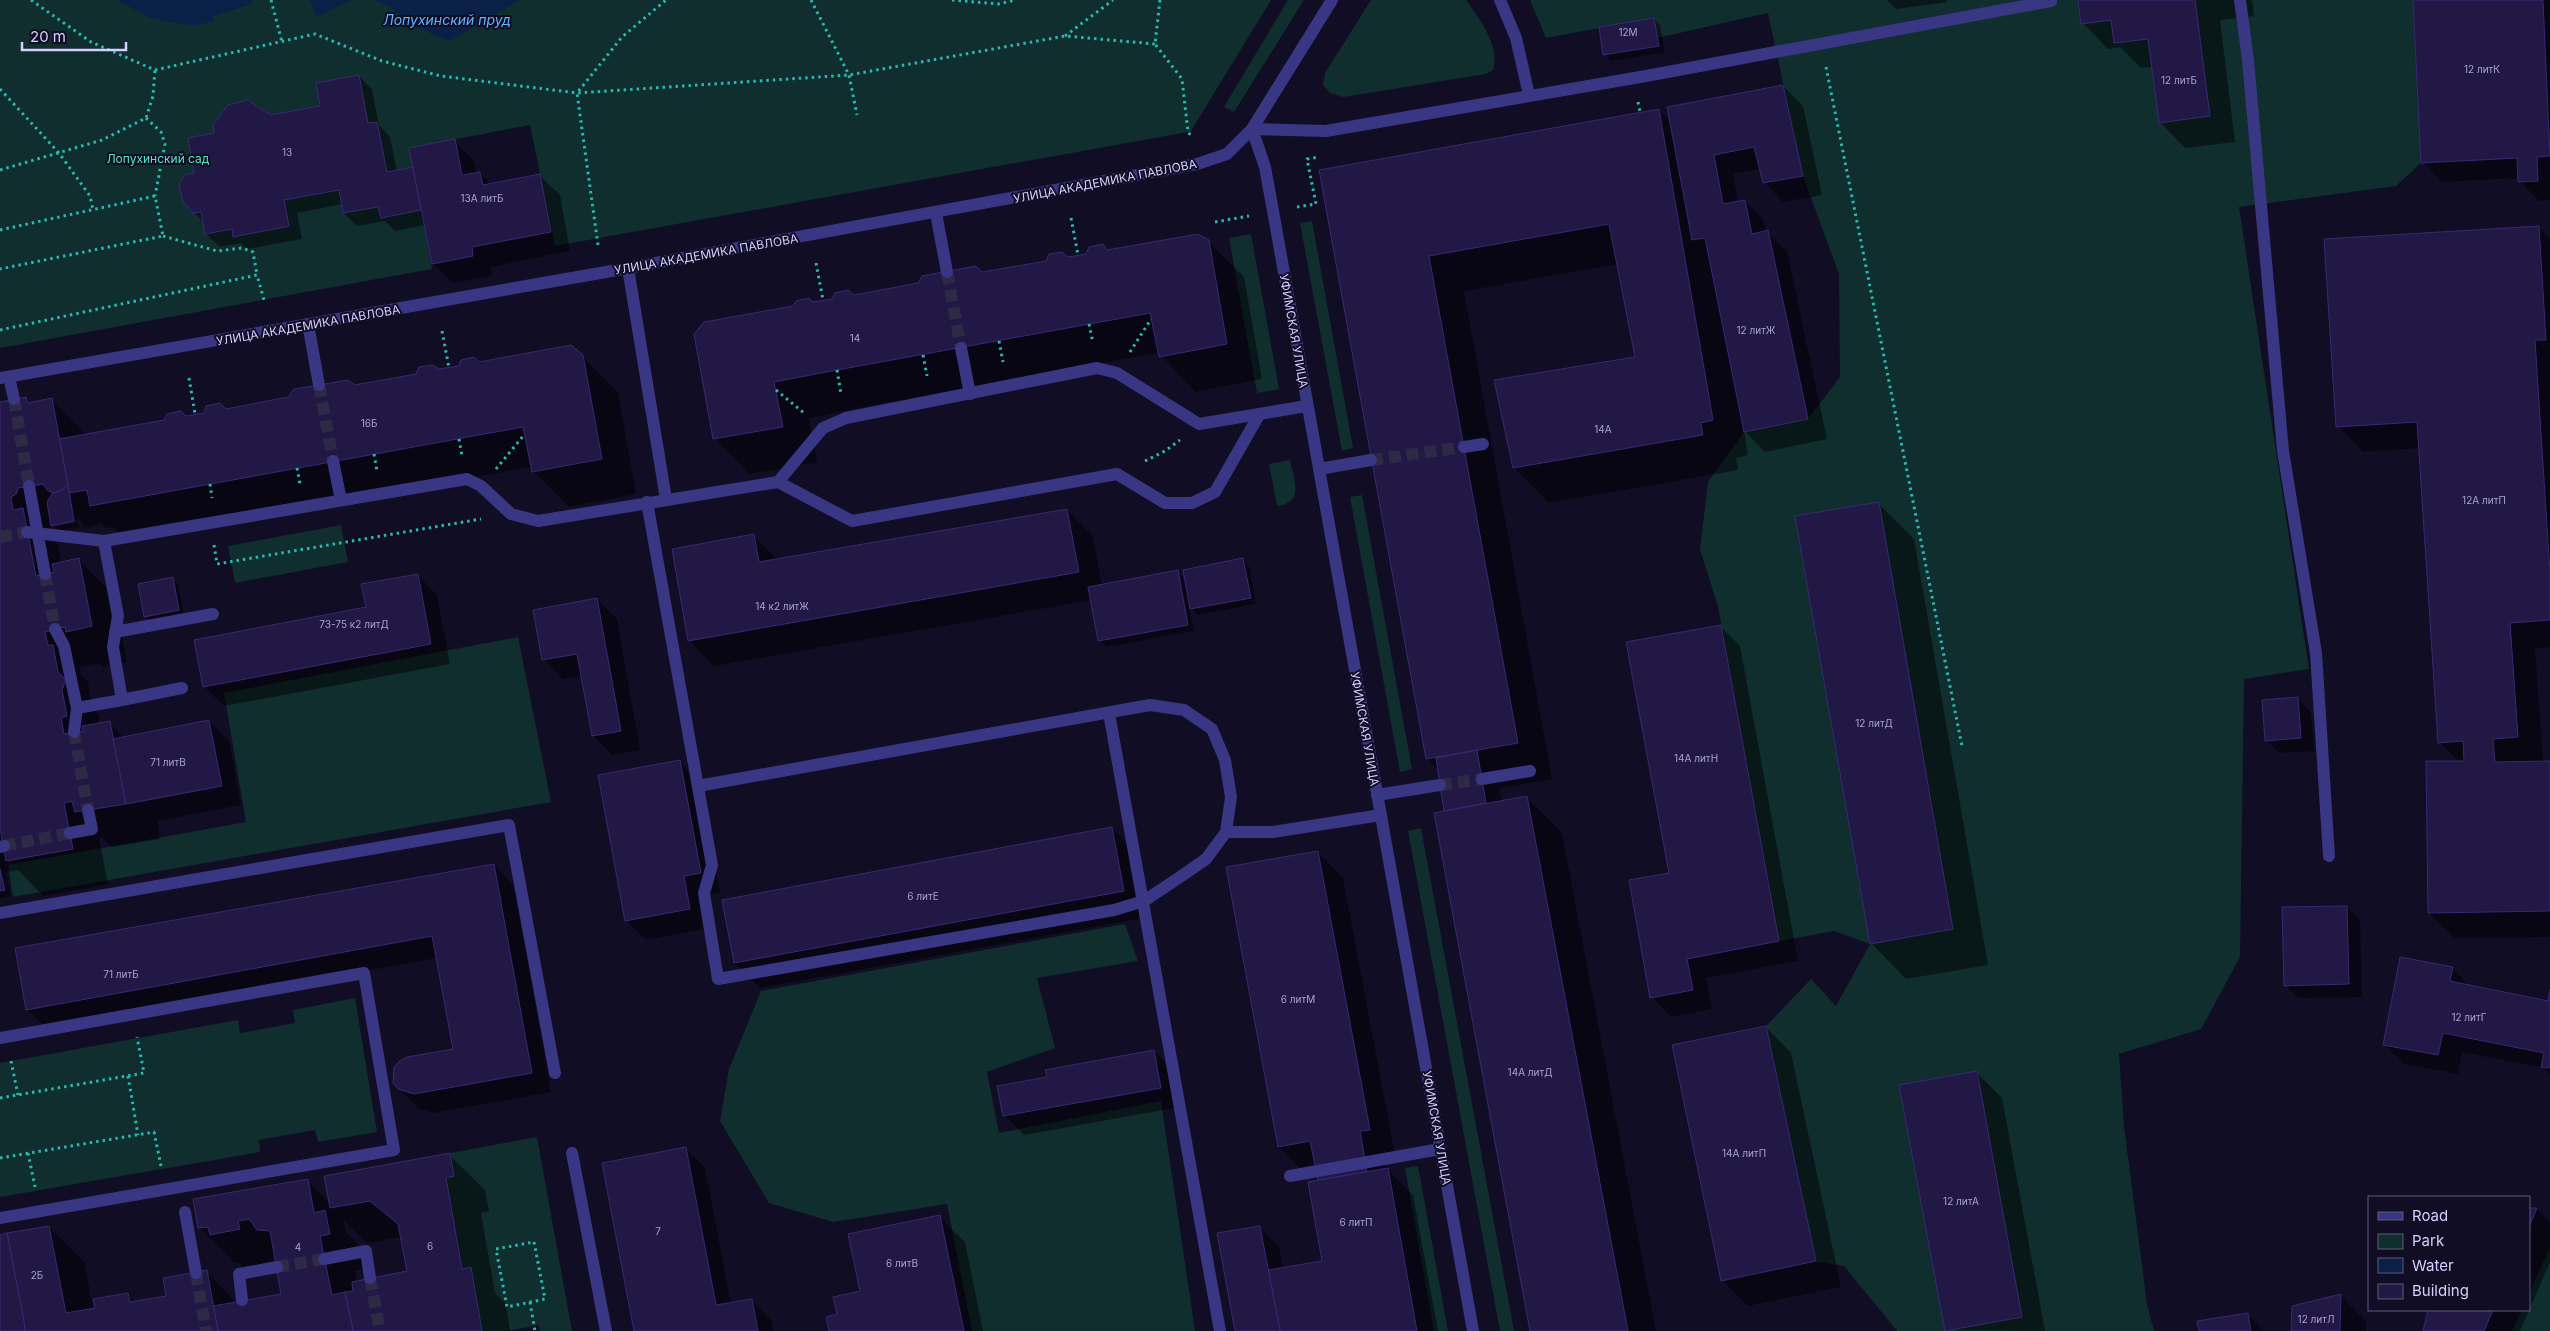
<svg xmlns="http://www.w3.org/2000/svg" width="2550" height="1331" font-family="Inter,sans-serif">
<rect width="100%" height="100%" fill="#110d24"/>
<!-- green -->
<g fill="#102e2d">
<path d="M0,0h1271l-80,131 -3,1 -633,114 -25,-121 -120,23 22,121 -432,79z"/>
<path d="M1288,0h16l-70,112 -10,-5z"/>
<path d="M1371,0h95c13,18 35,47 27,70l-7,4 -143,23 -13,-4 -7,-8 2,-12z"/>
<path d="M1530,0h883l8,163 -25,23 -157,21 70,462 -65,10 -4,278 -39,72 -82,25 5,72 23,178 7,27h-257l-53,-65 -28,-5 -50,-235 45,-47 25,27 34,-62 -36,-13 -55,10 -61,-335 -18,-56 8,-68 36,-50 64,-13 32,-42 -1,-103 -36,-98 -35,-163 -111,25 -3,-20 -108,20z"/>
<path d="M1312,221l41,227 -11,3 -42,-228z"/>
<path d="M1251,234l28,155 -22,4 -28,-155z"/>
<path d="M1290,460c4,20 15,42 -13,46l-8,-42z"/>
<path d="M1362,495l50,274 -12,3 -50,-275z"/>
<path d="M341,525l7,37 -113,21 -7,-37z"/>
<path d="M518,637l33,165 -538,95 -5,-32 238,-43 -22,-129z"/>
<path d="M1421,828l93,503h-14l-92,-500z"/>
<path d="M1125,924l13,37 -101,17 18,70 -68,24 12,61 162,-32 34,230h-223l-25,-127 -114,18 -64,-19 -49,-82 9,-52 32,-78z"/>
<path d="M355,998l22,134 -59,10 -3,-12 -56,10 1,12 -260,45v-134l238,-43 2,13 55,-10 -2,-13z"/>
<path d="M537,1137l35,194h-32l-1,-6 -33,6h-24l-20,-62 -16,-91 8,-2 -4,-23z"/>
<path d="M1418,1166l30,165h-14l-29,-163z"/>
<path d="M2550,1247v84h-38l10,-21h7v-16z"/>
</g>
<!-- water -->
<g fill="#0a2046">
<path d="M117,0h134l1,4 -39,12 1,5 -21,5 -42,-8z"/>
<path d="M310,0h44c-14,3 -23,11 -37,17z"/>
<path d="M372,0h148l-70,41 -36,-15 -25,-20z"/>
</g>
<!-- shadow -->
<g fill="#0007" fill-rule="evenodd">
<path d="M1887,0h60v2l-51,7z"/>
<path d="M2080,0h172l2,16 -34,4 15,122 -50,6 -25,-26 -7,-55 -12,1 -21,-21 -12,2 -25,-26z"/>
<path d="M2414,0h136v200l-11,1 -19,-20 -1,-3 -77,4 -20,-20z"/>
<path d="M1654,19l6,6 5,27 -54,9 -6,-6 -5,-27z"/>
<path d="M359,76l13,14 7,35 11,12 7,35 18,-4 39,-27 20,20 3,13 3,-1 11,12 49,-9 20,19 10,56 -79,16 1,9 -39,7 -20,-19 -7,-39 -31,6 -10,-10 -28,5 -13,-13 -1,-9 -46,9 5,26 -55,10 -6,-6 -21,4 -14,-13 -2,-11 -10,-11 2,-38 19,-40 55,-17 52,-10z"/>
<path d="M1783,86l20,20 19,89 -39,7 -19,-20 -3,-13 -28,5 5,28 7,-1 19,20 2,11 21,19 40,188 -62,13 -21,-22 4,25 -12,3 2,12 -189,33 -35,-35 123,-110 -19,-94 -154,27 88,488 -53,9 3,14 25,-4 35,35 94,498h-125l-84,-519 -8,-41 -12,-12 -107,-588 339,-61 12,12z"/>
<path d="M2538,227l12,12v408l-15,1 8,114h7v175l-95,1 -26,-25 30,-151 -20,-20 -19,-294 -57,4 -25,-26z"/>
<path d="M1208,241l36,36 18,102 -67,13 -36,-39 -286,52 -64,13 8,44 -68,12 -35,-36 99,-135 295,-52z"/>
<path d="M582,356l36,36 18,102 -67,13 -36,-36 -1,-4 -406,73 -13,-13 -7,1 -6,-5 -10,5 -6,-2 -5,-7 -23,5v2l22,-4 1,5 -20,4 -6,-6 -7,8 12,12 3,18 18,-3 35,35 13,67 -24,5 -4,-4 -19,4 1,8 7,7 5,27 7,8 -3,8 12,-2 16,15 84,-17 20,20 12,64 -84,16 3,18 -48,8 -10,-10 -3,1 9,46 -65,12 -25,-26 -14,3 3,4 4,19 -11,2v-489l26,-11 5,5 20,-4 36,36 392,-72z"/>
<path d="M1878,503l36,36 74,426 -82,14 -35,-36z"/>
<path d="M1067,510l26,26 9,50 76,-14 8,8 57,-20 6,6 7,38 -58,11 -9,-9 5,25 -88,16 -6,-6 -8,-41 -378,66 -25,-26 65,-104 24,24z"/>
<path d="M418,575l19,20 13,69 -226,42 -20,-19 163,-79z"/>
<path d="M172,579l6,6 6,31 -32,6 -6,-6z"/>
<path d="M597,600l20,19 23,131 -28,5 -19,-19 -11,-60 -19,3 -20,-20z"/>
<path d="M1720,626l20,20 58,315 -92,17 6,31 -41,8 -19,-20 18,-123z"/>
<path d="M2298,699l13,13 3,39 -35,2 -13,-13z"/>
<path d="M679,761l20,20 21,112 -17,3 6,32 -63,12 -20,-20z"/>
<path d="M1112,828l26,26 11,63 -389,71 -25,-25z"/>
<path d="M1318,852l25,26 52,277 -10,2 2,12 26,26 25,136h-201l22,-104 20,20 4,22 40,-7 -6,-92 -13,2 -25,-25z"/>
<path d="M494,865l20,20 37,207 -117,21 -15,-4 -20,-20 55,-39 -17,-92 -390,71 -19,-19z"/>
<path d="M2346,907l14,13 2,77 -63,1 -14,-13z"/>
<path d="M2452,968l19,19 77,15 2,-7v79l-5,-6 -83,-16 -4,22 -54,-10 -20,-20z"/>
<path d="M1766,1027l25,26 50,234 -93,19 -26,-26z"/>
<path d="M1154,1051l20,20 6,36 -156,28 -20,-20 44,-37z"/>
<path d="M1976,1072l26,26 43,233 -99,-1z"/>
<path d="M686,1149l19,19 26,136 20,-4 20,20 2,11h-138z"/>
<path d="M449,1155l36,35 4,21 -8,2 14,80 11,11 4,27h-510v-95l49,-9 36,36 8,47 34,-16 9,8 32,-5 38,-25 31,31 46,-8 -7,-39 -3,1 2,8 -29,5 -7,-7h-4l-35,-35 107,-47 24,23zM343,1220l24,23 35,-6 6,35 -51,10 -2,-11 9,-2 -4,-22 -14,-15z"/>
<path d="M2529,1209h8l13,14v39l-30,69h-95l4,-21h100z"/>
<path d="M939,1217l26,25 18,89h-153l32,-39z"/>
<path d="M2340,1295l26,26v10h-74z"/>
<path d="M2247,1314l17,17h-64z"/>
</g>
<!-- building -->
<g fill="#221845" stroke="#382972">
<path d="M2078,0h117l15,116 -51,7 -11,-84 -34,4 -3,-23 -30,4z"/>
<path d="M2413,0h130l7,156 -13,1 1,24 -20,1 -1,-24 -96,5z"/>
<path d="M1654,18l5,28 -56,9 -4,-28z"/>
<path d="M359,75l9,48 9,-1 10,50 26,-5 8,43 -40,8 -3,-11 -35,6 -4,-23 -55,10 5,26 -56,11 -1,-8 -27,5 -4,-22 -8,1 -10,-11 -4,-17 6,-10 9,-2 -6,-35 26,-5 -1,-8 15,-20 20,-5 22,15 50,-9 -4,-23z"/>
<path d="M1783,85l20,91 -40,7 -9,-36 -40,8 9,49 22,-4 7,34 16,-4 40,189 -64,13 -39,-194 -13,2 -25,-133z"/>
<path d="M1659,109l54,311 -12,3 2,12 -190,33 -19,-88 141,-23 -26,-133 -180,32 89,487 -92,16 -107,-589z"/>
<path d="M455,139l7,36 18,-3 3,13 57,-11 11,58 -79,15 1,9 -41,8 -23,-116z"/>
<path d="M2539,226l7,114h-11l15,233v47l-40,3 8,114 -25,2 2,23 55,-1v150l-122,2 -2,-152h38l-1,-20 -25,2 -21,-321 -81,5 -12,-188z"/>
<path d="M1198,234l11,6 18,104 -68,13 -9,-44 -313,57 -63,12 9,45 -70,12 -19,-105 10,-12 89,-16 3,-5 13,-3 4,4 19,-3 3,-6 13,-3 6,5 64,-12 4,-7 54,-10 6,6 64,-11 3,-7 13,-2 6,5 18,-3 3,-7 14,-3 4,6z"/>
<path d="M571,345l12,10 19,104 -70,13 -9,-45 -433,79 -3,-16 -18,3 -10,-54 105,-19 3,-6 14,-3 5,5 18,-3 2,-7 14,-3 6,6 62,-12 6,-8 25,-4 29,-5 7,5 61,-11 3,-7 14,-2 6,4 20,-3 2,-6 13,-3 5,5z"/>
<path d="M26,397l2,6 24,-5 16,87 -6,5 -9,3 -6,-3 -4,-6 -25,4 -2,6 -5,3 2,13 10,-2 13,68 18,-4 -2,-8 27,-6 13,68 -26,6 -1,-5 -20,5 3,13h5l5,27 8,8 -4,10 5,26 -6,2 3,16 19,-3 -1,-5 28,-5 16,83 -51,8 -3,-11 -8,2 9,46 -67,12 -6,-33v-426z"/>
<path d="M68,485l6,36 -23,5 -4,-24 6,-9 9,-3z"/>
<path d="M1879,502l74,427 -83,15 -75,-428z"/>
<path d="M1067,509l12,63 -391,69 -16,-92 82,-15 5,28z"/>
<path d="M1243,558l8,40 -61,11 -7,-39z"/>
<path d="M1178,570l10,55 -90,16 -10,-54z"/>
<path d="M418,574l13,70 -228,43 -9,-47 172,-33 -5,-23z"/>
<path d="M173,577l6,33 -35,7 -6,-33z"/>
<path d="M597,598l24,133 -29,5 -15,-82 -35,6 -9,-50z"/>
<path d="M1721,625l58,316 -92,18 6,31 -43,8 -21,-118 40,-7 -43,-231z"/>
<path d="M2298,697l3,41 -36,3 -3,-41z"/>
<path d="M209,720l13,66 -96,18 -13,-65z"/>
<path d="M1477,750l9,53 -42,8 -8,-53z"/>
<path d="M680,760l21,113 -17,3 6,33 -65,12 -27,-146z"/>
<path d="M1527,796l101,535h-98l-96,-518z"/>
<path d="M1112,827l12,64 -390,72 -12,-63z"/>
<path d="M1318,851l52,279 -10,1 7,41 -49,8 -8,-39 -32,6 -52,-280z"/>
<path d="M494,864l38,209 -118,21 -16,-5 -5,-6 1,-16 6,-6 7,-4 46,-8 -21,-113 -406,74 -11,-62z"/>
<path d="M0,869l5,21 -5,1z"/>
<path d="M2347,906l2,78 -65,2 -2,-79z"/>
<path d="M2400,957l53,10 -3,14 98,20 2,-12v79l-9,-1 3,-14 -101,-20 -5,22 -55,-10z"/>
<path d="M1766,1026l50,235 -95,20 -49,-236z"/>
<path d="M1154,1050l7,38 -158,28 -6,-30 50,-9 -2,-7z"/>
<path d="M1977,1071l45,246 -77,14 -46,-246z"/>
<path d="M686,1147l30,158 36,-6 6,32h-124l-32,-168z"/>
<path d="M450,1153l4,23 -8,2 16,91 9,-2 11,64h-129l-8,-39 8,-1 -1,-9 55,-11 -9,-47 -28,-23 -40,7 -6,-32z"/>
<path d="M1388,1168l29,163h-137l-12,-61 54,-9 -14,-79z"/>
<path d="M308,1179l6,34 11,-3 5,24 -10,2 12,59 13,-3 8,39h-135l-5,-25 68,-12 -11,-63 -13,-1 -8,-11 -11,2 2,8 -30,6 -2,-8 -10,1 -5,-29z"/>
<path d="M2529,1208h8l-8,19z"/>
<path d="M940,1215l24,116h-135l-3,-14 11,-3 -4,-17 27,-6 -12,-57z"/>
<path d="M49,1226l17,87 29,-5 -2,-9 35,-6 2,9 36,-6 -3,-18 44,-8 11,61h-193l-18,-98z"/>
<path d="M1260,1226l20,105h-45l-18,-98z"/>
<path d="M7,1233l17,88 1,10h-25v-96z"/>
<path d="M2341,1294l-1,37h-49l1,-25z"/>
<path d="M2428,1310h65l-9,21h-61z"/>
<path d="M2248,1313l3,18h-52l-2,-10z"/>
</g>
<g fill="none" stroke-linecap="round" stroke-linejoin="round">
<!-- minor-tunnel -->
<g stroke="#2e2a45" stroke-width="12" stroke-dasharray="12 6" stroke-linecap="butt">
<path d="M947,272l14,76"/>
<path d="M319,385l14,76"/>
<path d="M14,399l15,87"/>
<path d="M1371,460l93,-13"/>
<path d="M0,537l27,-5"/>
<path d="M45,574l10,55"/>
<path d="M74,732l14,78"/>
<path d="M1440,785l42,-6"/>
<path d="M4,846l66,-13"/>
<path d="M277,1267l47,-8"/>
<path d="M196,1273l10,58"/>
<path d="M370,1278l10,53"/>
</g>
<!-- path -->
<g stroke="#29b9b1" stroke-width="3" stroke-dasharray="2.5 4" stroke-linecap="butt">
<path d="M31,0l60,42 64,28 160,-36 67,27 59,15 136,17 272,-18 216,-39 90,8"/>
<path d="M271,0l11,42"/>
<path d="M811,0l38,75 8,40"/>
<path d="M952,0l46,4 17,-4"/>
<path d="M1160,0l-5,44 27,35 6,53 4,5"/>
<path d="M1065,36l48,-36"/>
<path d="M1826,67l136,679"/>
<path d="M0,89l59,64 31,43 3,14"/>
<path d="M1638,102l2,10"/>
<path d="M146,118l15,14 4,12 -10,52"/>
<path d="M0,170l102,-30 44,-22 7,-22 2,-26"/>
<path d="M1297,207l19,-3 -9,-45 12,-2"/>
<path d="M1071,218l7,37"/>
<path d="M1215,222l34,-6"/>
<path d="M0,230l155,-34 8,40 -163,33"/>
<path d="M163,236l54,15 25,-3 11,4 4,23"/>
<path d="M598,245l-21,-152 45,-56 44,-37"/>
<path d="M816,263l7,37"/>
<path d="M1089,324l4,19"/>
<path d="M0,330l257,-55 7,25"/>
<path d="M442,331l7,37"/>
<path d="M999,341l4,21"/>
<path d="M1130,352l21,-33"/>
<path d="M923,355l4,21"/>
<path d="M837,370l4,24"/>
<path d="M189,378l6,36"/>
<path d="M776,390l28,23"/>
<path d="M459,439l3,17"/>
<path d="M374,454l3,17"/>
<path d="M1145,461l20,-10 15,-11"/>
<path d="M297,468l3,16"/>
<path d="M496,469l28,-34"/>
<path d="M210,484l2,14"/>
<path d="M214,545l3,19 264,-45"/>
<path d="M11,1061l7,34"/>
<path d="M128,1076l10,59"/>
<path d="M0,1098l144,-25 -7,-36"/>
<path d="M28,1153l7,34"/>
<path d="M0,1158l154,-26 7,34"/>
<path d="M534,1242l11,57 -38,8 -11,-58z"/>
<path d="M530,1302l5,29"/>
</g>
<!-- minor -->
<g stroke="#393684" stroke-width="12">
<path d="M1500,0l16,38 13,57"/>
<path d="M2240,0l8,60 35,391 33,202 13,203"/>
<path d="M1252,129l13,38 8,44 200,1120"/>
<path d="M1252,129l74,2 320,-55 405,-75"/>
<path d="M936,213l11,59"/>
<path d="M628,268l38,231"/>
<path d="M308,324l11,61"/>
<path d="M961,348l9,46"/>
<path d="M9,377l5,22"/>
<path d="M0,378l606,-106 591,-108 30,-10 25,-25 80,-129"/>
<path d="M1464,447l19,-3"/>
<path d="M333,461l8,39"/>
<path d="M1319,469l52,-9"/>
<path d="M778,482l74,39 265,-47 48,29h27l23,-11 44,-77"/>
<path d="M29,486l16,88"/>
<path d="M647,502l65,363 -8,28 14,86 396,-69 30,-9 36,-24 26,-18 20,-27 5,-35 -6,-37 -13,-31 -28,-19 -34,-5 -452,81"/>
<path d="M27,532l77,9"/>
<path d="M55,629l9,17 13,62 -3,24"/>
<path d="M115,632l98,-18"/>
<path d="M182,688l-60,12 -9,-53 5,-31 -14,-75 363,-62 14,7 30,28 27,7 240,-39 45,-54 23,-10 251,-50 20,5 82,51 108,-18"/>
<path d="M77,708l45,-8"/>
<path d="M1109,713l111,618"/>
<path d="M1482,779l48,-8"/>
<path d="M1377,795l63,-10"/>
<path d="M1226,832h47l108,-17"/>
<path d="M70,833l22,-4 -4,-19"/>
<path d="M0,847l4,-1"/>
<path d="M0,913l509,-88 46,248"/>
<path d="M0,1038l364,-65 30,177 -394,68"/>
<path d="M572,1153l34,178"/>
<path d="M1290,1176l150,-27"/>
<path d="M185,1212l11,61"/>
<path d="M324,1259l42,-8 4,27"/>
<path d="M242,1300l-3,-26 38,-7"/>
</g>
</g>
<g text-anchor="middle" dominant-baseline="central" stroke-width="4" stroke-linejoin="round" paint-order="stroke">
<!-- number labels -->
<g font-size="10" fill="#a8a2d0">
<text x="1628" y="32">12М</text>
<text x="2482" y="69">12 литК</text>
<text x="2179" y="80">12 литБ</text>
<text x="287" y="152">13</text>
<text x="482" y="198">13А литБ</text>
<text x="1756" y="330">12 литЖ</text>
<text x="855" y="338">14</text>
<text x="369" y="423">16Б</text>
<text x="1603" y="429">14А</text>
<text x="2484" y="500">12А литП</text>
<text x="782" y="606">14 к2 литЖ</text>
<text x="354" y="624">73-75 к2 литД</text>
<text x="1874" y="723">12 литД</text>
<text x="1696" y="758">14А литН</text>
<text x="168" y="762">71 литВ</text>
<text x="923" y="896">6 литЕ</text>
<text x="121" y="974">71 литБ</text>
<text x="1298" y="999">6 литМ</text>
<text x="2469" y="1017">12 литГ</text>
<text x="1530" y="1072">14А литД</text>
<text x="1744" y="1153">14А литП</text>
<text x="1961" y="1201">12 литА</text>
<text x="1356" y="1222">6 литП</text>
<text x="658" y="1231">7</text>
<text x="430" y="1246">6</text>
<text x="298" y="1247">4</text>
<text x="902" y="1263">6 литВ</text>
<text x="37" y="1275">2Б</text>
<text x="2316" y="1319">12 литЛ</text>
</g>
<!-- park labels -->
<g font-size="12" fill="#57e4c1" stroke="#110d24">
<text x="158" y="158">Лопухинский сад</text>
</g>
<!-- street labels -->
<g font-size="12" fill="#d5d0ff" stroke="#110d24">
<text transform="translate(1105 181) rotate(-11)">УЛИЦА АКАДЕМИКА ПАВЛОВА</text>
<text transform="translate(706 254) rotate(-10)">УЛИЦА АКАДЕМИКА ПАВЛОВА</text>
<text transform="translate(308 325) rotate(-10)">УЛИЦА АКАДЕМИКА ПАВЛОВА</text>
<text transform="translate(1294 331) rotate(80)">УФИМСКАЯ УЛИЦА</text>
<text transform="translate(1365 729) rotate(80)">УФИМСКАЯ УЛИЦА</text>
<text transform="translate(1437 1128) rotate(80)">УФИМСКАЯ УЛИЦА</text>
</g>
<!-- water labels -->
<g font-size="14" font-style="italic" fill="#5eb4ff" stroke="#110d24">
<text x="447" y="19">Лопухинский пруд</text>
</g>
</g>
<!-- legend -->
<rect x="2368" y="1196" width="162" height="115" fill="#110d24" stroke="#5f5b7c"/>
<rect x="2378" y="1212" width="25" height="8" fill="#393684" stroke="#5f5b7c"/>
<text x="2412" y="1221" font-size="15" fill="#d5d0ff">Road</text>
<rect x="2378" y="1234" width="25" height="15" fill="#102e2d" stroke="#5f5b7c"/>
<text x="2412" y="1246" font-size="15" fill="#d5d0ff">Park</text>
<rect x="2378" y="1258" width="25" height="15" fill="#0a2046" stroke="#5f5b7c"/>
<text x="2412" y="1271" font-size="15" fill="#d5d0ff">Water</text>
<rect x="2378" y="1284" width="25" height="15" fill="#221845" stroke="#5f5b7c"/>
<text x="2412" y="1296" font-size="15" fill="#d5d0ff">Building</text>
<!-- scale -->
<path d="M22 42v8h104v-8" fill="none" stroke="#d5d0ff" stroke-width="2.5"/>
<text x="30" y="42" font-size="15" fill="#d5d0ff" stroke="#110d24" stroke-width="4" paint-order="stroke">20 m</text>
</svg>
